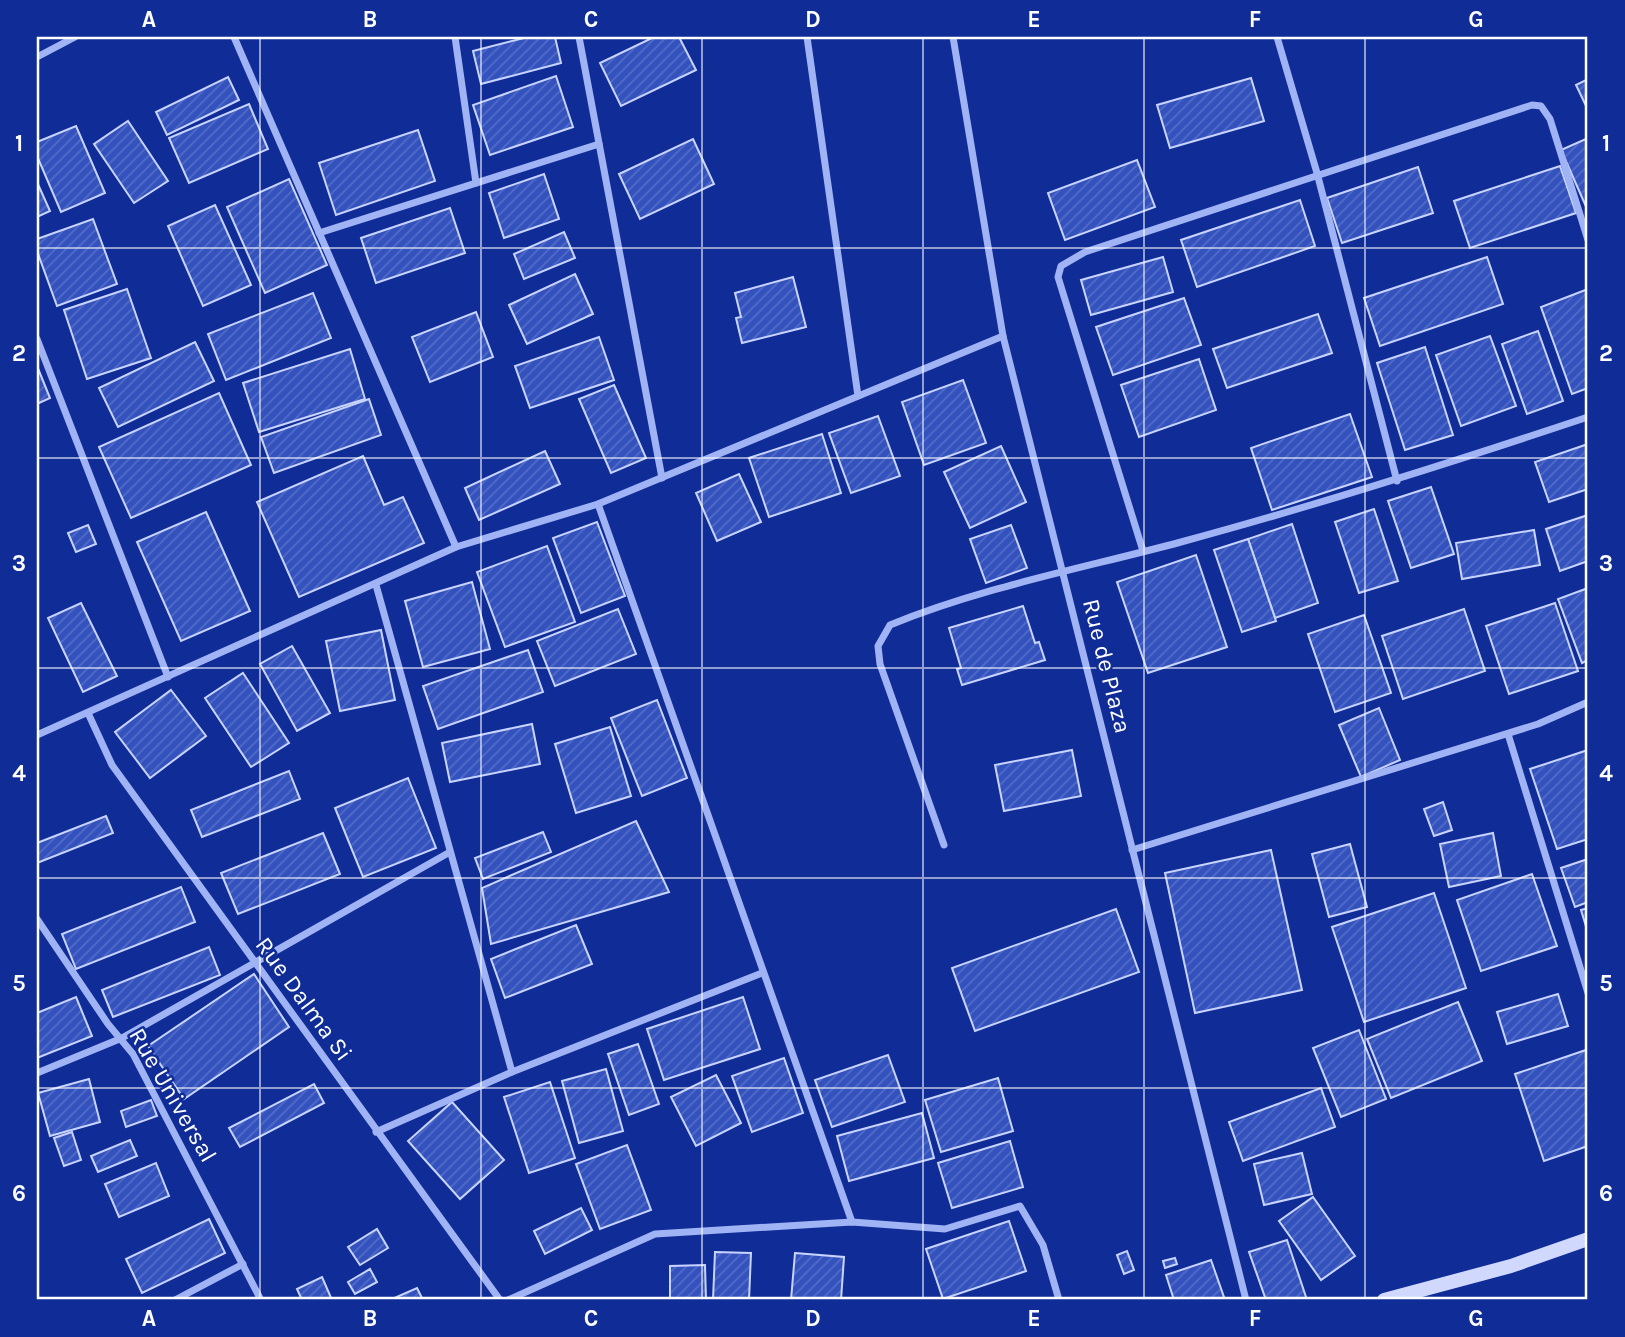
<svg xmlns="http://www.w3.org/2000/svg" width="1625" height="1337" font-family="Karla,sans-serif">
<defs>
<pattern id="building-hatch" width="6" height="6" patternUnits="userSpaceOnUse" patternTransform="scale(1.75)"><rect width="6" height="6" fill="#3452bd"/><path d="M-1 1l2-2M0 6l6-6M5 7l2-2" fill="none" stroke="#526cc7"/></pattern>
</defs>
<rect width="100%" height="100%" fill="#102c97"/>
<!-- building -->
<g fill="url(#building-hatch)" stroke="#c8d4fe" stroke-width="2">
<path d="M528,37h27l6,26 -80,21 -8,-33z"/>
<path d="M654,37h25l17,33 -75,36 -21,-43z"/>
<path d="M556,76l17,51 -83,28 -17,-50z"/>
<path d="M228,77l11,23 -72,35 -11,-23z"/>
<path d="M1251,78l13,43 -94,27 -13,-43z"/>
<path d="M1588,79v31l-12,-25z"/>
<path d="M249,104l19,45 -79,34 -20,-45z"/>
<path d="M128,121l40,60 -34,22 -40,-59z"/>
<path d="M76,126l29,67 -44,19 -24,-56v-14z"/>
<path d="M418,130l17,51 -99,34 -17,-52z"/>
<path d="M1588,138v73l-27,-61z"/>
<path d="M693,139l21,45 -74,35 -21,-45z"/>
<path d="M1137,160l18,47 -90,33 -17,-47z"/>
<path d="M1560,166l16,47 -106,35 -16,-47z"/>
<path d="M1418,167l15,46 -91,30 -15,-45z"/>
<path d="M544,174l15,45 -55,19 -15,-45z"/>
<path d="M289,179l38,86 -62,28 -38,-86z"/>
<path d="M37,182l13,29 -13,6z"/>
<path d="M1300,200l15,46 -118,41 -16,-47z"/>
<path d="M215,205l36,80 -48,21 -35,-80z"/>
<path d="M450,208l15,45 -89,30 -15,-45z"/>
<path d="M93,219l24,65 -60,22 -20,-55v-12z"/>
<path d="M564,232l11,26 -51,21 -10,-25z"/>
<path d="M1163,257l10,35 -82,23 -10,-35z"/>
<path d="M1487,257l16,47 -123,42 -16,-48z"/>
<path d="M575,274l18,40 -66,30 -18,-39z"/>
<path d="M793,277l13,50 -64,16 -6,-25 5,-1 -6,-24z"/>
<path d="M127,289l24,69 -64,21 -23,-69z"/>
<path d="M1588,289v99l-16,6 -31,-87z"/>
<path d="M313,293l18,45 -105,42 -18,-46z"/>
<path d="M1184,298l17,47 -88,30 -17,-48z"/>
<path d="M476,312l17,45 -63,25 -18,-45z"/>
<path d="M1318,314l14,39 -105,35 -14,-39z"/>
<path d="M1538,331l25,70 -36,13 -25,-70z"/>
<path d="M1490,336l26,70 -55,20 -25,-71z"/>
<path d="M599,337l15,43 -84,28 -15,-42z"/>
<path d="M195,342l19,39 -96,46 -19,-39z"/>
<path d="M1425,347l28,88 -48,15 -28,-87z"/>
<path d="M350,349l15,50 -106,33 -16,-49z"/>
<path d="M1199,359l17,51 -77,27 -18,-52z"/>
<path d="M37,366l13,32 -13,6z"/>
<path d="M963,380l23,63 -62,22 -22,-63z"/>
<path d="M614,385l32,73 -35,15 -32,-74z"/>
<path d="M219,393l32,72 -120,53 -32,-71z"/>
<path d="M369,399l12,36 -107,38 -13,-36z"/>
<path d="M1350,414l22,63 -100,33 -21,-62z"/>
<path d="M878,416l22,60 -49,17 -22,-60z"/>
<path d="M822,434l19,59 -72,24 -20,-59z"/>
<path d="M1588,444v45l-39,13 -14,-40z"/>
<path d="M1001,446l25,56 -56,26 -26,-56z"/>
<path d="M545,451l15,33 -81,36 -14,-32z"/>
<path d="M363,456l21,49 19,-8 21,46 -125,54 -42,-95z"/>
<path d="M739,474l22,48 -44,19 -21,-48z"/>
<path d="M1431,487l23,67 -43,14 -23,-67z"/>
<path d="M1374,509l24,72 -39,12 -24,-71z"/>
<path d="M206,512l44,99 -69,30 -44,-99z"/>
<path d="M1588,515v46l-28,10 -14,-42z"/>
<path d="M597,522l28,74 -44,17 -28,-75z"/>
<path d="M1292,524l26,79 -43,15 -27,-79z"/>
<path d="M88,525l8,19 -20,8 -8,-19z"/>
<path d="M1011,525l16,43 -41,15 -16,-44z"/>
<path d="M1534,530l6,35 -78,14 -6,-36z"/>
<path d="M1248,539l28,82 -34,11 -28,-82z"/>
<path d="M547,546l28,76 -70,25 -28,-75z"/>
<path d="M1196,555l31,92 -79,26 -31,-91z"/>
<path d="M472,582l18,67 -67,18 -18,-66z"/>
<path d="M1588,588v72l-6,3 -24,-64z"/>
<path d="M81,603l36,73 -34,16 -35,-74z"/>
<path d="M1555,603l23,68 -69,23 -23,-68z"/>
<path d="M1023,606l12,37 4,-1 6,18 -83,25 -5,-16 4,-1 -12,-40z"/>
<path d="M618,609l18,45 -81,32 -18,-45z"/>
<path d="M1464,609l21,62 -82,28 -21,-63z"/>
<path d="M1364,615l27,78 -56,19 -27,-78z"/>
<path d="M381,630l14,70 -55,11 -14,-70z"/>
<path d="M292,646l38,67 -33,18 -37,-67z"/>
<path d="M528,650l15,42 -105,37 -15,-43z"/>
<path d="M243,673l46,70 -38,24 -46,-69z"/>
<path d="M171,690l35,46 -56,42 -35,-46z"/>
<path d="M657,700l30,78 -45,18 -31,-78z"/>
<path d="M1379,708l21,52 -39,17 -22,-52z"/>
<path d="M532,724l8,40 -90,18 -8,-39z"/>
<path d="M610,727l21,69 -55,17 -21,-69z"/>
<path d="M1072,750l9,46 -77,15 -9,-46z"/>
<path d="M1588,750v89l-31,10 -27,-80z"/>
<path d="M289,771l11,28 -98,38 -11,-27z"/>
<path d="M408,778l28,70 -73,29 -28,-69z"/>
<path d="M1443,802l9,28 -18,6 -10,-27z"/>
<path d="M106,816l7,17 -76,30v-20z"/>
<path d="M636,821l33,71 -178,52 -9,-56z"/>
<path d="M543,832l8,20 -68,27 -8,-21z"/>
<path d="M323,833l17,41 -102,40 -17,-41z"/>
<path d="M1493,833l8,43 -52,11 -9,-43z"/>
<path d="M1350,844l17,63 -38,10 -17,-63z"/>
<path d="M1271,850l31,140 -107,23 -30,-140z"/>
<path d="M1588,859v43l-13,5 -14,-39z"/>
<path d="M1532,874l25,72 -76,25 -24,-71z"/>
<path d="M181,887l14,35 -119,47 -14,-35z"/>
<path d="M1434,893l32,95 -102,34 -32,-95z"/>
<path d="M1588,908v25l-7,-23z"/>
<path d="M1116,909l23,63 -164,59 -23,-63z"/>
<path d="M576,925l16,39 -87,34 -14,-39z"/>
<path d="M209,947l11,28 -107,42 -11,-27z"/>
<path d="M254,974l35,53 -105,72 -36,-53z"/>
<path d="M1558,994l10,32 -61,18 -10,-32z"/>
<path d="M76,997l16,39 -55,22v-45z"/>
<path d="M743,997l17,52 -96,31 -17,-51z"/>
<path d="M1458,1002l24,59 -91,37 -24,-59z"/>
<path d="M1359,1030l27,69 -45,18 -28,-69z"/>
<path d="M638,1044l21,60 -30,11 -21,-61z"/>
<path d="M1586,1050l2,96 -44,15 -29,-87z"/>
<path d="M888,1055l17,47 -73,25 -17,-47z"/>
<path d="M784,1058l19,55 -51,19 -20,-56z"/>
<path d="M606,1069l17,62 -44,12 -17,-62z"/>
<path d="M716,1075l25,48 -45,23 -25,-49z"/>
<path d="M998,1078l15,53 -72,21 -16,-52z"/>
<path d="M89,1079l11,43 -50,14 -12,-43z"/>
<path d="M550,1082l25,76 -46,15 -25,-76z"/>
<path d="M314,1084l10,19 -84,44 -11,-19z"/>
<path d="M1321,1088l14,39 -92,34 -14,-39z"/>
<path d="M151,1100l6,16 -31,11 -5,-16z"/>
<path d="M452,1102l52,58 -44,39 -52,-58z"/>
<path d="M922,1113l12,45 -85,23 -12,-45z"/>
<path d="M72,1132l9,28 -17,6 -10,-28z"/>
<path d="M130,1140l7,16 -39,16 -7,-16z"/>
<path d="M1010,1141l13,46 -71,21 -14,-45z"/>
<path d="M627,1145l24,65 -51,19 -24,-65z"/>
<path d="M1302,1153l10,41 -48,11 -10,-41z"/>
<path d="M156,1163l13,33 -50,21 -14,-33z"/>
<path d="M1313,1197l42,59 -34,24 -42,-59z"/>
<path d="M581,1208l11,22 -47,24 -11,-23z"/>
<path d="M209,1219l16,34 -83,40 -16,-34z"/>
<path d="M1009,1221l17,50 -83,28 -17,-50z"/>
<path d="M377,1229l11,19 -28,17 -12,-18z"/>
<path d="M1287,1240l20,60h-41l-17,-48z"/>
<path d="M1127,1251l7,19 -10,4 -7,-19z"/>
<path d="M715,1252l36,1 -2,47h-36z"/>
<path d="M795,1253l49,4 -3,43h-50z"/>
<path d="M1175,1258l2,6 -12,4 -2,-7z"/>
<path d="M1211,1260l14,40h-51l-8,-25z"/>
<path d="M705,1265l1,35h-36v-34z"/>
<path d="M370,1269l7,13 -22,12 -7,-12z"/>
<path d="M322,1277l10,23h-30l-5,-11z"/>
<path d="M417,1288l6,12h-33z"/>
</g>
<g fill="none" stroke-linecap="round" stroke-linejoin="round">
<!-- minor -->
<g stroke="#a0b3f4" stroke-width="7">
<path d="M234,37l222,510"/>
<path d="M455,37l21,146"/>
<path d="M579,37l83,441"/>
<path d="M807,37l51,359"/>
<path d="M953,37l50,299 243,964"/>
<path d="M1277,37l40,136 80,308"/>
<path d="M37,57l38,-20"/>
<path d="M319,233l280,-89"/>
<path d="M37,339l131,338"/>
<path d="M598,504l254,718"/>
<path d="M1143,551l-85,-274 3,-11 24,-14 447,-147 9,1 9,13 38,121"/>
<path d="M376,585l136,487"/>
<path d="M88,713l24,52 388,535"/>
<path d="M1508,734l80,259"/>
<path d="M37,735l419,-188 142,-43 405,-168"/>
<path d="M944,845l-64,-181 -2,-18 12,-21c93,-38 194,-57 291,-83 137,-37 272,-80 407,-125"/>
<path d="M1132,850l406,-126 50,-22"/>
<path d="M37,919l71,105 25,30 128,246"/>
<path d="M37,1073l85,-35 328,-186"/>
<path d="M376,1132l136,-60 250,-99"/>
<path d="M175,1300l68,-36"/>
<path d="M508,1300l147,-66 197,-12 93,7 75,-23 23,39 16,55"/>
</g>
<!-- secondary -->
<path stroke="#d0d9fd" stroke-width="14" d="M1384,1300l127,-34 77,-27"/>
</g>
<!-- grid -->
<path fill="none" stroke="#fff" stroke-width="2" stroke-opacity="0.55" d="M260,37v1263M481,37v1263M702,37v1263M923,37v1263M1144,37v1263M1365,37v1263M37,248h1551M37,458h1551M37,668h1551M37,878h1551M37,1088h1551"/>
<g text-anchor="middle" dominant-baseline="central" stroke-width="5" stroke-linejoin="round" paint-order="stroke">
<!-- street labels -->
<g font-size="24" fill="#fff" stroke="#102c97">
<text transform="translate(1107 666) rotate(76)">Rue de Plaza</text>
<text transform="translate(304 999) rotate(54)">Rue Dalma Si</text>
<text transform="translate(173 1095) rotate(60)">Rue Universal</text>
</g>
</g>
<!-- border -->
<rect width="1625" height="1337" fill="none" stroke="#102c97" stroke-width="77"/>
<rect x="38" y="38" width="1548" height="1260" fill="none" stroke="#fff" stroke-width="2.5"/>
<g font-size="23" text-anchor="middle" font-weight="bold" fill="#fff">
<text x="149" y="27">A</text>
<text x="370" y="27">B</text>
<text x="591" y="27">C</text>
<text x="813" y="27">D</text>
<text x="1034" y="27">E</text>
<text x="1255" y="27">F</text>
<text x="1476" y="27">G</text>
<text x="19" y="151">1</text>
<text x="1606" y="151">1</text>
<text x="19" y="361">2</text>
<text x="1606" y="361">2</text>
<text x="19" y="571">3</text>
<text x="1606" y="571">3</text>
<text x="19" y="781">4</text>
<text x="1606" y="781">4</text>
<text x="19" y="991">5</text>
<text x="1606" y="991">5</text>
<text x="19" y="1201">6</text>
<text x="1606" y="1201">6</text>
<text x="149" y="1326">A</text>
<text x="370" y="1326">B</text>
<text x="591" y="1326">C</text>
<text x="813" y="1326">D</text>
<text x="1034" y="1326">E</text>
<text x="1255" y="1326">F</text>
<text x="1476" y="1326">G</text>
</g>
</svg>
